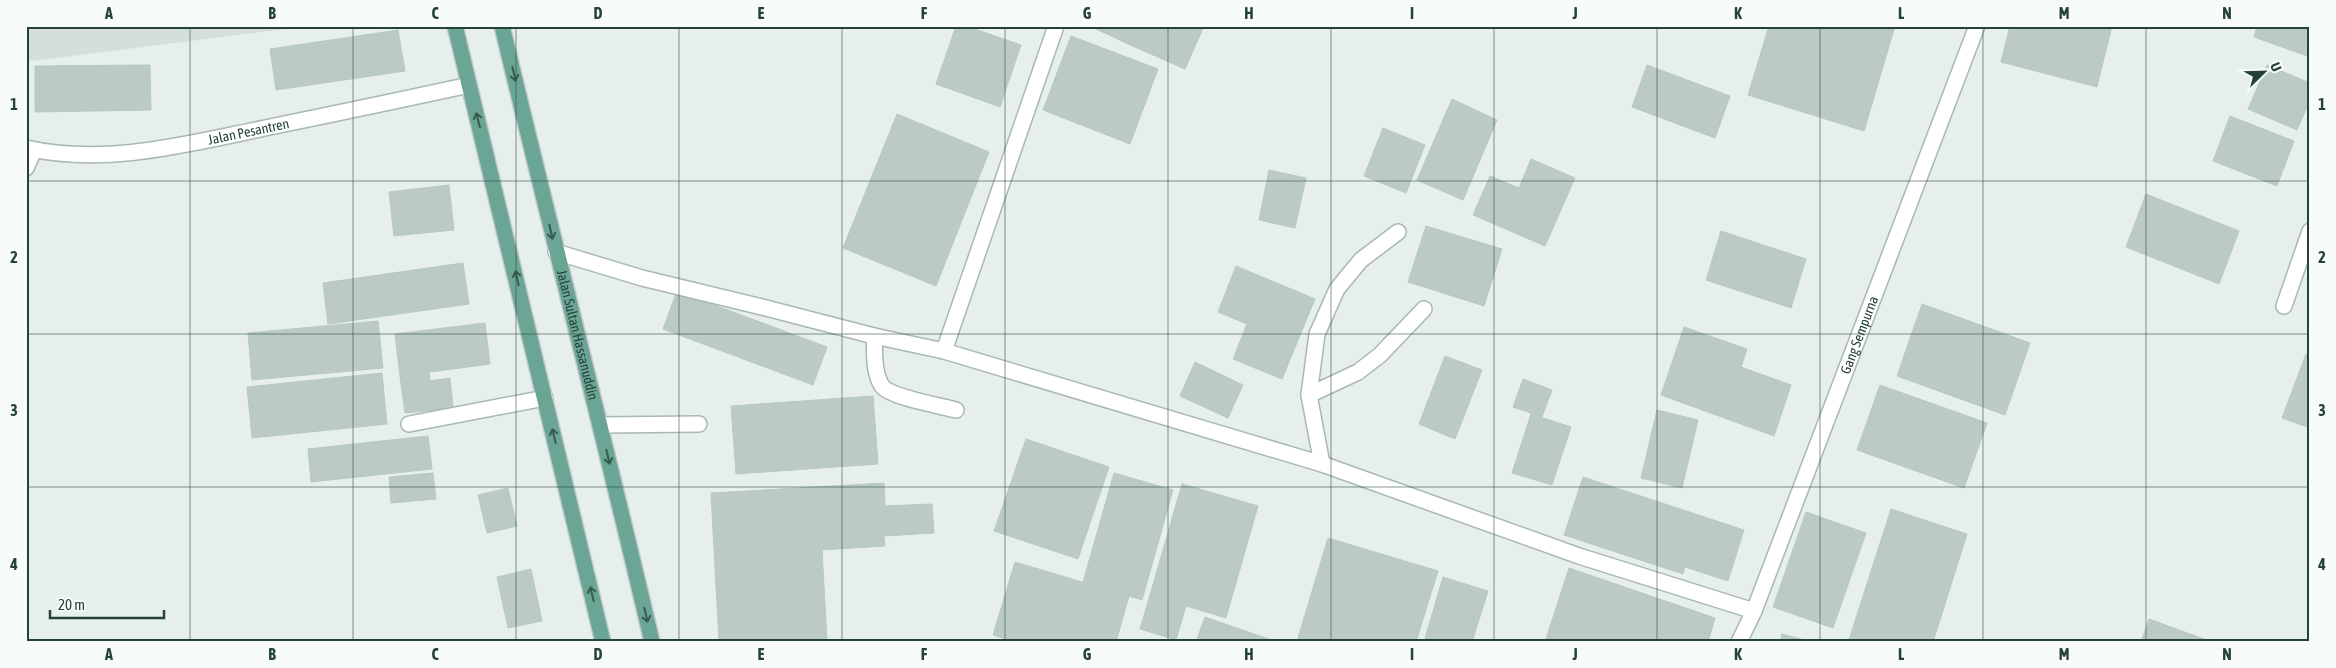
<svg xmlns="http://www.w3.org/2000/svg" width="2336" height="668" font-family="'Asap Condensed',sans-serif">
<rect width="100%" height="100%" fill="#e6efeb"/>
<!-- built -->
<path fill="#d4dfda" d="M26,26h284l-278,35 -6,-2z"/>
<!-- building -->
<g fill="#bbcac4" stroke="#b8c9c2">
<path d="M956,26h10l55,19 -21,62 -64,-23z"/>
<path d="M1090,26h46l-8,18z"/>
<path d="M1136,26h68l-19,43 -57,-25z"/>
<path d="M1769,26h126l-31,105 -116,-36z"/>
<path d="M2010,26h102l-15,61 -96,-25z"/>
<path d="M2257,26h53v31l-56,-20z"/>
<path d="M398,30l7,41 -129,19 -6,-41z"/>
<path d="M1071,36l87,33 -28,75 -87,-34z"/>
<path d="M150,65l1,45 -116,2v-46z"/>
<path d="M1647,65l83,31 -15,42 -83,-31z"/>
<path d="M2267,65l43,18v17l-13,30 -49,-21z"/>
<path d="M1452,99l45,21 -34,80 -46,-20z"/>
<path d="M897,114l92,38 -53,134 -93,-38z"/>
<path d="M2230,116l64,25 -17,45 -64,-25z"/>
<path d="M1383,128l42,17 -19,48 -42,-17z"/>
<path d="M1531,159l44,19 -30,68 -72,-31 17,-39 29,12z"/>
<path d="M1269,170l37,8 -11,50 -36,-8z"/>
<path d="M449,185l5,45 -60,6 -5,-44z"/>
<path d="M2146,194l93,37 -20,53 -93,-37z"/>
<path d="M1426,226l76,23 -18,57 -76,-24z"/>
<path d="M1721,231l85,28 -15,49 -85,-28z"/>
<path d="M463,263l6,41 -141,20 -5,-41z"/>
<path d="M1236,266l79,33 -33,80 -49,-20 14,-35 -29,-12z"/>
<path d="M677,291l150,56 -14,38 -150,-56z"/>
<path d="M1922,304l108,39 -25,72 -108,-39z"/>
<path d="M378,321l5,47 -131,12 -4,-47z"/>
<path d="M485,323l5,41 -90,12 -5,-42z"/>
<path d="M1684,327l63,22 -6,18 50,18 -17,51 -113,-41z"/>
<path d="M2306,354l4,1v73l-28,-10z"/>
<path d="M1445,356l37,14 -27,69 -36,-15z"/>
<path d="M1195,362l48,23 -15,33 -48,-22z"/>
<path d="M382,373l5,51 -135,14 -5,-51z"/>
<path d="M429,373l5,37 -29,3 -5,-37z"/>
<path d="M450,378l3,29 -19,3 -4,-29z"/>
<path d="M1523,379l29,11 -10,27 -29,-10z"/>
<path d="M1880,385l107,38 -23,65 -107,-38z"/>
<path d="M873,396l5,68 -142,10 -5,-68z"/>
<path d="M1657,410l41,10 -16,68 -41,-10z"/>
<path d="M1531,414l40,13 -19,58 -40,-12z"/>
<path d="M428,436l4,33 -121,13 -3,-33z"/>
<path d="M1026,439l83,28 -31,92 -84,-28z"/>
<path d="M433,473l3,26 -45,4 -2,-26z"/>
<path d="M1114,473l59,17 -31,110 -59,-18z"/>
<path d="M1583,477l161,53 -16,51 -43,-14 -2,7 -119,-39z"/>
<path d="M884,483l1,23 47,-2 2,29 -50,3 1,10 -63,4 5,91 -108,1 -8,-149z"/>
<path d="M1182,484l76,22 -32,112 -76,-23z"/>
<path d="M508,488l9,38 -30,7 -9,-38z"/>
<path d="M1891,509l76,25 -34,108h-78l-6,-2z"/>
<path d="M1806,512l60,21 -33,95 -60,-21z"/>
<path d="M1328,538l110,33 -22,71h-105l-13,-4z"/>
<path d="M1015,562l114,34 -13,46h-101l-22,-7z"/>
<path d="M1569,568l146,50 -7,24h-163z"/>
<path d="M531,569l11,52 -34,7 -11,-51z"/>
<path d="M1443,577l45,14 -16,51h-48z"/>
<path d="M1150,595l36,11 -10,34 -36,-11z"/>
<path d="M1205,617l72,25h-81z"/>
<path d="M2149,619l63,23h-71z"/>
<path d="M1782,634l30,8h-32z"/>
</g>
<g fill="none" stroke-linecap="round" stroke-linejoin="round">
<!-- minor casing -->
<g stroke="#a8b8b2" stroke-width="18">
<g id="minor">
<path id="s1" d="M26,148c80,18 161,-4 239,-20 68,-14 136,-28 204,-43"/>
<path d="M26,168l8,-18"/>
<path d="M556,252l86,26 124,30 108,28 70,15 378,113 257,92 175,55"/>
<path d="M2284,306l26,-75"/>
<path d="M874,336c1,16 -1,36 8,50 8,11 59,20 74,24"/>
<path d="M944,351l112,-325"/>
<path d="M1309,395l49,-23 22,-17 44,-46"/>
<path d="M409,424l136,-26"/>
<path d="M601,425l98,-1"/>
<path d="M1322,464l-13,-69 8,-61 20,-45 24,-29 37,-28"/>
<path id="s2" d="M1739,642l15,-31 223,-585"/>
</g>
</g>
<!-- major casing -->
<g stroke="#c2cac8" stroke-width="18">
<g id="major">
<path d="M455,26l148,616"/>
<path id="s3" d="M502,26c49,206 102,410 150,616"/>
</g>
</g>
<!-- minor -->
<use href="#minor" stroke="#fff" stroke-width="15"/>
<!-- major -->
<use href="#major" stroke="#6aa596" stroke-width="15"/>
</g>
<!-- one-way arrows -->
<defs><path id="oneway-shaft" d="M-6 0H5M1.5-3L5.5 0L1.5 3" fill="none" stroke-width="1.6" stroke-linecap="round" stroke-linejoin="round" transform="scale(1.25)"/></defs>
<g stroke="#365b51">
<use href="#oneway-shaft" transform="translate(514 74) rotate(77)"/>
<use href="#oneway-shaft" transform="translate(478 120) rotate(-105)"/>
<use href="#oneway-shaft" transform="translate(551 232) rotate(77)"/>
<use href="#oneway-shaft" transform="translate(517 278) rotate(-103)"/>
<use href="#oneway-shaft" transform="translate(554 436) rotate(-103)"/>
<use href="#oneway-shaft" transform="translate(608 457) rotate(77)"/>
<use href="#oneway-shaft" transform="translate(592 594) rotate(-103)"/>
<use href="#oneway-shaft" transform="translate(646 615) rotate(77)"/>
</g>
<!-- grid -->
<path fill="none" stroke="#24423a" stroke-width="1" stroke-opacity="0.55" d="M190,26v616M353,26v616M516,26v616M679,26v616M842,26v616M1005,26v616M1168,26v616M1331,26v616M1494,26v616M1657,26v616M1820,26v616M1983,26v616M2146,26v616M26,181h2284M26,334h2284M26,487h2284"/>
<g text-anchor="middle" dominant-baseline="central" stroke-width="4" stroke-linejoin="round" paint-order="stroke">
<!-- street labels -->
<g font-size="14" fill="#24423a" stroke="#f7fbf9">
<text stroke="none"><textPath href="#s1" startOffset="225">Jalan Pesantren</textPath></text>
<text stroke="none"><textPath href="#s3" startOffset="318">Jalan Sultan Hassanuddin</textPath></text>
<text stroke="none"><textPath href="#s2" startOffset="330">Gang Sempurna</textPath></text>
</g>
</g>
<!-- border -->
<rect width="2336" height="668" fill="none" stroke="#f7fbf9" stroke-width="55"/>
<!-- north arrow -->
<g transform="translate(2264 72) rotate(67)" stroke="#f7fbf9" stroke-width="4" paint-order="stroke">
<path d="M0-4L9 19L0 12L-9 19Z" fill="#24423a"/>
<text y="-8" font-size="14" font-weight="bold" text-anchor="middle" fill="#24423a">U</text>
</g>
<!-- scale -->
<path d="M50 610v8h114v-8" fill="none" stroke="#24423a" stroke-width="2.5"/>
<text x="58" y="610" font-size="15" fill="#24423a" stroke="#f7fbf9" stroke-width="4" paint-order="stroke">20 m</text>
<rect x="28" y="28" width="2280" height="612" fill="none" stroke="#24423a" stroke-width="2"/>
<g font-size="16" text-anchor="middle" font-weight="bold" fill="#24423a">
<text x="109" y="19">A</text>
<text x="272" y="19">B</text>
<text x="435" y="19">C</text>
<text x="598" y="19">D</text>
<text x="761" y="19">E</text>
<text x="924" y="19">F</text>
<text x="1087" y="19">G</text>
<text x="1249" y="19">H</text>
<text x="1412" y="19">I</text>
<text x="1575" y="19">J</text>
<text x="1738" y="19">K</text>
<text x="1901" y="19">L</text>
<text x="2064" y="19">M</text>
<text x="2227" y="19">N</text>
<text x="14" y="110">1</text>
<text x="2322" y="110">1</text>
<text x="14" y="263">2</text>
<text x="2322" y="263">2</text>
<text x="14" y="416">3</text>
<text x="2322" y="416">3</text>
<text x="14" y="570">4</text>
<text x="2322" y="570">4</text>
<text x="109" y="660">A</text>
<text x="272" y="660">B</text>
<text x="435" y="660">C</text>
<text x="598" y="660">D</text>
<text x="761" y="660">E</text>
<text x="924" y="660">F</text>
<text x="1087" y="660">G</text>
<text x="1249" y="660">H</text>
<text x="1412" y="660">I</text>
<text x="1575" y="660">J</text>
<text x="1738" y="660">K</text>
<text x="1901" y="660">L</text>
<text x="2064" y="660">M</text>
<text x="2227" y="660">N</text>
</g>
</svg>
